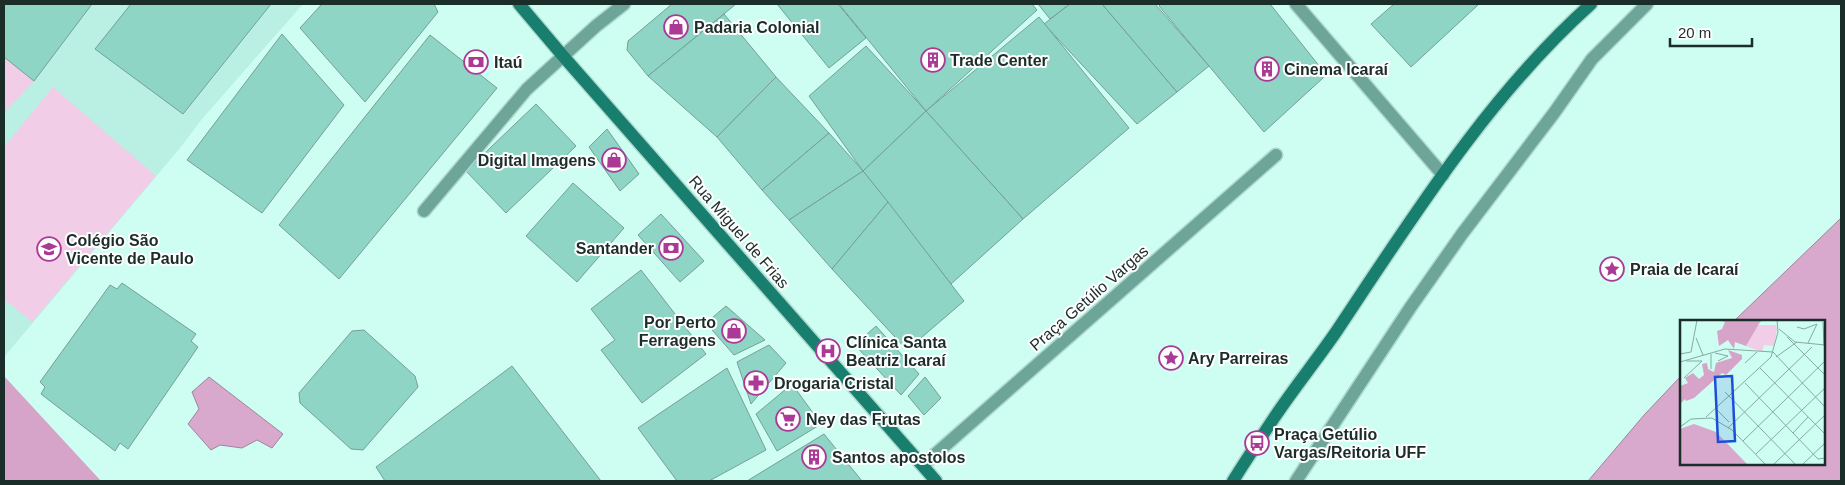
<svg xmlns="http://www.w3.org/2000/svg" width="1845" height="485" font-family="Arial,sans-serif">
<rect width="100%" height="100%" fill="#cefdf2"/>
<!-- built -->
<path fill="#b9f0e3" d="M4,4h299l-101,115 -22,29 -176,209z"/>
<!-- green -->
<g fill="#f1cde7">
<path d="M4,57l30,24 -30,32z"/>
<path d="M53,87l103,89 -124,146 -28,-23v-152z"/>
</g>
<!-- forest -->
<path fill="#d5a4c8" d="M4,376l97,105h-97z"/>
<!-- water -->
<g fill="#d9a8cd" stroke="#a0839c">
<path d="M1841,218v263h-253l57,-67 36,-38v88h143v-143h-90z"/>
<path d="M209,377l74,57 -11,14 -15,-8 -15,8 -22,-3 -9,5 -23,-26 11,-15 -7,-17z"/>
</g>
<!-- building -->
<g fill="#8ed5c6" stroke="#74a096">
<path d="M4,4h88l-58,77 -30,-24z"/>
<path d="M131,4h140l-88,110 -88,-65z"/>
<path d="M322,4h112l4,8 -73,90 -65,-74z"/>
<path d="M672,4h64l-88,72 -21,-26 1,-9z"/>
<path d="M777,4h61l28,34 -37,30z"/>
<path d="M839,4h193l5,6 -111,101z"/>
<path d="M1038,4h32l-20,15z"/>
<path d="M1070,4h32l75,88 -40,32 -93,-100z"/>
<path d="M1102,4h53l54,62 -32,26z"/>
<path d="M1161,4h109l54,68 -1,6 -59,54 -105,-126z"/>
<path d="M1394,4h85l-68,63 -40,-43z"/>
<path d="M724,14l52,63 -59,60 -69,-61z"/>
<path d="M1039,17l90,111 -106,91 -97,-108z"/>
<path d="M282,34l62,71 -82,108 -75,-53z"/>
<path d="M430,35l67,53 -158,191 -60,-54z"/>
<path d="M866,46l60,65 -63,60 -54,-75z"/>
<path d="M776,77l53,56 -67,57 -45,-53z"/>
<path d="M536,104l40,42 -70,67 -40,-42z"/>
<path d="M926,111l97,108 -72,65 -88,-113z"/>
<path d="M607,129l32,45 -19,17 -31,-44z"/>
<path d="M829,133l34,38 -74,49 -27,-30z"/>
<path d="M863,171l25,31 -56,67 -43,-49z"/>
<path d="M573,183l51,45 -47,54 -51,-46z"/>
<path d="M888,202l76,99 -57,49 -75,-81z"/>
<path d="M661,214l43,47 -24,21 -42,-47z"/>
<path d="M641,270l65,84 -64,49 -41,-53 14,-10 -24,-31z"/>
<path d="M122,283l74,51 -5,7 7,6 -70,102 -8,-6 -5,8 -74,-57 4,-7 -5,-5 70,-97 7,4z"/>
<path d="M726,306l39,34 -31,15 -28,-32z"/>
<path d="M876,326l43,48 -18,21 -46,-50z"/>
<path d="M364,330l51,46 3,11 -55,63 -12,-1 -51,-46 -1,-10 53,-62z"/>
<path d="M769,345l17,18 -35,41 -14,-42z"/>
<path d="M512,366l89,115h-216l-9,-14z"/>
<path d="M727,368l39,82 -57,31h-32l-39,-53z"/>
<path d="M925,377l16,21 -17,17 -16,-19z"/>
<path d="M792,384l29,40 -44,27 -21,-37z"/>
<path d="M824,434l38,47h-115z"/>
</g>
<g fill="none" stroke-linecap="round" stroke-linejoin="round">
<!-- pedestrian casing -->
<g stroke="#aed8ce" stroke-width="15">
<path id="pedestrian" d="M1296,481l114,-173 52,-74 92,-121 38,-54 55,-55"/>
</g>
<!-- minor casing -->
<g stroke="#aed8ce" stroke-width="15">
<g id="minor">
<path d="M1296,4l147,171"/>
<path d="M424,211l103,-122 69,-63 28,-22"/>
<path d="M923,465l353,-310"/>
</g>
</g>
<!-- secondary casing -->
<g stroke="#aed8ce" stroke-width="15">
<g id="secondary">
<path d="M519,4l44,52 373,425"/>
<path d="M1233,481c13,-21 27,-42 41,-63 20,-30 42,-57 62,-86 76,-114 153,-237 255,-328"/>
</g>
</g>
<!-- pedestrian -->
<use href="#pedestrian" stroke="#6ea599" stroke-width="12"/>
<!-- minor -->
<use href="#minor" stroke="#6ea599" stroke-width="12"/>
<!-- secondary -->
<use href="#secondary" stroke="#187f6f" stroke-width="12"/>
</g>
<!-- icons -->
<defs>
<g id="shop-ring" transform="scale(1.25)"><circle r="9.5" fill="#fefefe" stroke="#aa3a96" stroke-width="1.5"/><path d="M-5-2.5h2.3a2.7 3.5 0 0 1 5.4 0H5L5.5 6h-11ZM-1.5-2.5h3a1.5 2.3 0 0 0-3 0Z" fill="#aa3a96"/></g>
<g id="building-ring" transform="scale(1.25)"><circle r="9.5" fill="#fefefe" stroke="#aa3a96" stroke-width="1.5"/><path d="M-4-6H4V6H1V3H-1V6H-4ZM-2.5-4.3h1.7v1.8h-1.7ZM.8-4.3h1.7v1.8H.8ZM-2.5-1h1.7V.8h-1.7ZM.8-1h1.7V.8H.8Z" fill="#aa3a96"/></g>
<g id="bank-ring" transform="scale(1.25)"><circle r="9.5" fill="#fefefe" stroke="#aa3a96" stroke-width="1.5"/><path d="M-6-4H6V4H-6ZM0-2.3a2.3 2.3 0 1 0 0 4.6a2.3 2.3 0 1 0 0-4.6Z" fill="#aa3a96"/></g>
<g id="school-ring" transform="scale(1.25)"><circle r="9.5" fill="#fefefe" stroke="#aa3a96" stroke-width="1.5"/><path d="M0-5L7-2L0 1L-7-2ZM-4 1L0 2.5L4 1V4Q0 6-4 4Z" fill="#aa3a96"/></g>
<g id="sight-ring" transform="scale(1.25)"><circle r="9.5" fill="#fefefe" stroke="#aa3a96" stroke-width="1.5"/><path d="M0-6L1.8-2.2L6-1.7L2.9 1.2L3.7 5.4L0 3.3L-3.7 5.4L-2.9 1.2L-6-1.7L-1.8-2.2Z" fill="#aa3a96"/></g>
<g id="hospital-ring" transform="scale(1.25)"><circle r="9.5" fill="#fefefe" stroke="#aa3a96" stroke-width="1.5"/><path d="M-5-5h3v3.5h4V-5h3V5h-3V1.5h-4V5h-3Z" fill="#aa3a96"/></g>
<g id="pharmacy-ring" transform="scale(1.25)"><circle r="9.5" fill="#fefefe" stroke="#aa3a96" stroke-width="1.5"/><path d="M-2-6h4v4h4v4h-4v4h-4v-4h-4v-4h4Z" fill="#aa3a96"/></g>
<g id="supermarket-ring" transform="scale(1.25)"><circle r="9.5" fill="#fefefe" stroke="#aa3a96" stroke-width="1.5"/><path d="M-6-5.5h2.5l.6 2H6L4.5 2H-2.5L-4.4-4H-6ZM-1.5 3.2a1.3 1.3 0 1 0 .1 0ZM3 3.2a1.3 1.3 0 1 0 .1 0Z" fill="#aa3a96"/></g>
<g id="bus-ring" transform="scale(1.25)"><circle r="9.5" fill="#fefefe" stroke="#aa3a96" stroke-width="1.5"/><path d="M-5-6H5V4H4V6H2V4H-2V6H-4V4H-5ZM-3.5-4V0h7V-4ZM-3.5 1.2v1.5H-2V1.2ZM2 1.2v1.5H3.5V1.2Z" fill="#aa3a96"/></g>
</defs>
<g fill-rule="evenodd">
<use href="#shop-ring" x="676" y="27"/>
<use href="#building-ring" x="933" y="60"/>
<use href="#bank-ring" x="476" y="62"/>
<use href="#building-ring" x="1267" y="69"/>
<use href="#shop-ring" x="614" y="160"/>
<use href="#bank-ring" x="671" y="248"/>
<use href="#school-ring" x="49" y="249"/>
<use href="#sight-ring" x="1612" y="269"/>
<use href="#shop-ring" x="734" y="331"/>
<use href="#hospital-ring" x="828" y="351"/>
<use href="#sight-ring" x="1171" y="358"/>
<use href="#pharmacy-ring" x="756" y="383"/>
<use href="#supermarket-ring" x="788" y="419"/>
<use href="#bus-ring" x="1257" y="443"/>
<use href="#building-ring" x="814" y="457"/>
</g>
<g text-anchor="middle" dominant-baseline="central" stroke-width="4" stroke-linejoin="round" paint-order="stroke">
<!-- poi labels -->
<g font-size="16" font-weight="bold" fill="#1b2d29" stroke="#fefefe" text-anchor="start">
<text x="694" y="27">Padaria Colonial</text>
<text x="950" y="60">Trade Center</text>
<text x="494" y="62">Itaú</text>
<text x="1284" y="69">Cinema Icaraí</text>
<text x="596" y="160" text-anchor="end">Digital Imagens</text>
<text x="66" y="240">Colégio São<tspan x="66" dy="18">Vicente de Paulo</tspan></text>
<text x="654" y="248" text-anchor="end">Santander</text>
<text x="1630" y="269">Praia de Icaraí</text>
<text x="716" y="322" text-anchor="end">Por Perto<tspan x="716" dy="18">Ferragens</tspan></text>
<text x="846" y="342">Clínica Santa<tspan x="846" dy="18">Beatriz Icaraí</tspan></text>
<text x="1188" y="358">Ary Parreiras</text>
<text x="774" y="383">Drogaria Cristal</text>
<text x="806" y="419">Ney das Frutas</text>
<text x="1274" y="434">Praça Getúlio<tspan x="1274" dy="18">Vargas/Reitoria UFF</tspan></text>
<text x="832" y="457">Santos apostolos</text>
</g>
<!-- street labels -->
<g font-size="16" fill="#1b2d29" stroke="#fefefe">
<text transform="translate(739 232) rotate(49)">Rua Miguel de Frias</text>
<text transform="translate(1089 298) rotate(-41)">Praça Getúlio Vargas</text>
</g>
</g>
<!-- overview -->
<g transform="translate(1680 320)">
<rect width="145" height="145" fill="#cefdf2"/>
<path d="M78,5h18l1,4 -3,17 -10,-1 -2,7 -16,-6z" fill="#f1cde7"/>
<path d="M38,0h46l-4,2 -14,24 -11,-4 -1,7 -6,-9 -9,6 -2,-15 5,-2 3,-7zM48,30l14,5v4l-16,16 -4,-2 -28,25 -8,3 -1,-2 -5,5v-18l8,-3 -3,-5 8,-5 6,6 5,-4 -2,-11 5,-1 1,6 6,3 2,-9 16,-5z" fill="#d5a4c8"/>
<path d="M14,104l22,8 32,33h-68v-36z" fill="#d9a8cd"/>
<path fill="none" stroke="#86aaa2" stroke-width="1" d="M143,2l1,24M117,7l7,2 13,-5 -9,19M99,9l16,13 30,3M107,17l38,38M16,18l7,17M93,32l52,55M35,33l13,3 -10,5M0,34l11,-2 6,-32M96,37l21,-15M0,42l45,-13 48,3M65,43l12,-11M80,48l65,66M31,49v-15M4,58l18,-17h-16M65,63l73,76 7,-1M45,72l71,73M37,90l12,12M26,97l65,-60 7,-25 -1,-12M0,107l11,-8 21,-1 20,12 34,35M48,108l84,-81M113,113l15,-16M63,121l82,-80M76,134l69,-66M93,145l52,-50M122,145l23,-22"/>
<path fill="#1d4ed8" fill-opacity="0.15" stroke="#1d4ed8" stroke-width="2.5" d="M52,56l3,65 -17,1 -3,-65z"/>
<rect width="145" height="145" fill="none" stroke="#1b2d29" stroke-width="2.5"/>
</g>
<!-- border -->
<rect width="1845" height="485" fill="none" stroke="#1b2d29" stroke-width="10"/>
<!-- scale -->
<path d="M1670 38v8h82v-8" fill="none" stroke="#1b2d29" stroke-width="2.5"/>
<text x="1678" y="38" font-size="15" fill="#1b2d29" stroke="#fefefe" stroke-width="4" paint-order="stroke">20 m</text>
</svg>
